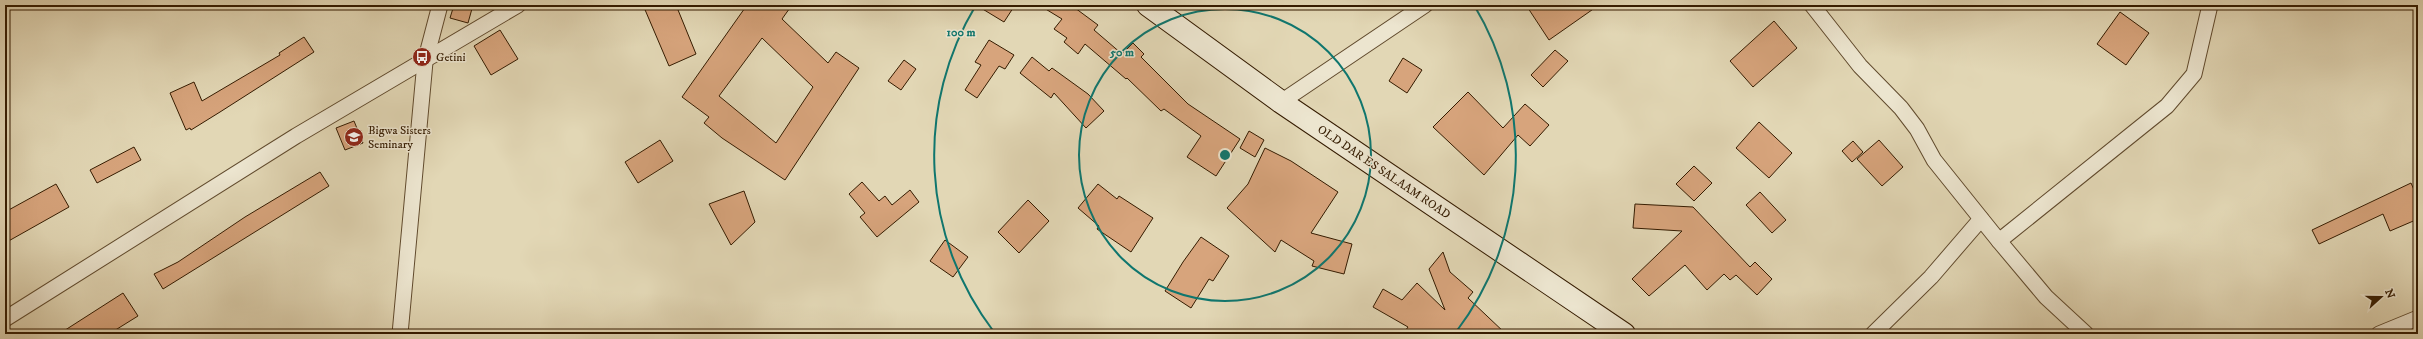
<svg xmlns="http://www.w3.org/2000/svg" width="2423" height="339" font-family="'IM FELL DW Pica',serif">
<rect width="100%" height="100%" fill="#e2d7b5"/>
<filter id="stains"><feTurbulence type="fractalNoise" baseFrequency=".005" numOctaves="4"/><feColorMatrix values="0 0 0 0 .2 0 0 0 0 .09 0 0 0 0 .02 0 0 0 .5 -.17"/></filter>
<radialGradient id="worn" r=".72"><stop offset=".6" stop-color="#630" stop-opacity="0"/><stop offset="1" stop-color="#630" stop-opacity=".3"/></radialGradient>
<!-- building -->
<g fill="#d7a47c" stroke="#341b00" fill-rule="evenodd">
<path d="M454,5h19l-5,18 -18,-5z"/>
<path d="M643,5h33l20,49 -27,12z"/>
<path d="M747,5h45l-10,14 46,44 8,-11 23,16 -74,112 -63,-42 -18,-15 5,-6 -27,-20zM762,38l51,49 -37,56 -57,-47z"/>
<path d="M976,5h39l-11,17z"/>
<path d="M1039,5h32l27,20 -4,5 28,24 11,-11 11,11 -3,3 47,47 52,35 -24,37 -29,-19 14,-21 -37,-27 -3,2 -34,-33 -1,1 -41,-35 -7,10 -14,-12 3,-4 -13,-9 8,-10z"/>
<path d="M1526,5h73l-50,35z"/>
<path d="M2120,12l29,21 -23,32 -29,-21z"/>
<path d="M1774,21l23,27 -44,39 -23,-26z"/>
<path d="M500,30l18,29 -27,16 -17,-29z"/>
<path d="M304,37l10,15 -94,60 -29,18 -1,-2 -4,2 -16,-37 24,-11 8,19 78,-46 -1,-2z"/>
<path d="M989,40l25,15 -9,14 -6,-3 -22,32 -12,-8 16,-25 -6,-3z"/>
<path d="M1555,50l13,11 -25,26 -12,-12z"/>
<path d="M1032,57l17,14 3,-3 36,26 16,17 -18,17 -32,-35 -3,5 -31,-25z"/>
<path d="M1403,58l19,12 -15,23 -18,-12z"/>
<path d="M904,60l12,9 -15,21 -13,-9z"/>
<path d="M1468,92l35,36 22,-24 24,21 -19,21 -12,-11 -34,40 -51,-48z"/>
<path d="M354,121l9,22 -18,7 -9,-22z"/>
<path d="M1759,122l33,31 -23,25 -33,-30z"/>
<path d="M1249,131l15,9 -9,17 -15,-9z"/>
<path d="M660,140l13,21 -35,22 -13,-21z"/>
<path d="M1879,140l24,27 -21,19 -25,-27z"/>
<path d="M1853,141l10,11 -11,10 -10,-11z"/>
<path d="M134,147l7,13 -44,23 -7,-13z"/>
<path d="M1265,148l26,13 47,31 -27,41 41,11 -8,30 -32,-8 2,-5 -33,-21 -6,12 -48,-44 21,-24z"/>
<path d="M1694,166l18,17 -18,18 -18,-17z"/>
<path d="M320,172l9,14 -166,103 -9,-15 24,-12 67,-45z"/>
<path d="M862,182l17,19 6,-5 7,9 18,-15 9,12 -42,35 -17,-20 5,-4 -16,-19z"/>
<path d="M2411,183l7,16v20l-28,12 -7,-17 -64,30 -7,-14z"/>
<path d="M56,184l13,23 -64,36v-31z"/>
<path d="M1098,184l19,15 2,-3 34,22 -22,34 -34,-23 2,-3 -21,-18z"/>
<path d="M744,191l11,31 -24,23 -22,-41z"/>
<path d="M1760,192l26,28 -14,13 -26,-28z"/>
<path d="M1028,200l21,21 -30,32 -21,-21z"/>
<path d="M1635,204l58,3 57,60 5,-5 17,17 -15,16 -21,-20 -6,5 -6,-6 -17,16 -22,-25 -36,31 -17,-17 50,-48 -49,-3z"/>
<path d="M1201,237l28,19 -16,25 -4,-2 -18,29 -26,-17 18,-29z"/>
<path d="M945,240l23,17 -15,20 -23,-16z"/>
<path d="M1443,252l7,20 23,20 -5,6 38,36h-103l5,-7 -35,-20 10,-18 19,11 15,-17 28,27 -16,-41z"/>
<path d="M123,293l15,23 -29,18h-50z"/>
</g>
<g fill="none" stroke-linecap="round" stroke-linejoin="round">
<!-- street casing -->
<g stroke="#604a2d" stroke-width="17">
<g id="street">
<path d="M1812,5l48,61 41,42 16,21 17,31 65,81 47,56 40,37"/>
<path d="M1281,102l144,-97"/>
<path d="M1999,241l168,-135 27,-32 16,-69"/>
<path d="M5,319l291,-183 222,-131"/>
<path d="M400,334l25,-272 15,-57"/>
<path d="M1873,334l58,-57 50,-58"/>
<path d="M2379,334l39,-16"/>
</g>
</g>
<!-- secondary casing -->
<g stroke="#341b00" stroke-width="24">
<path id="secondary" d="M1148,5l133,97 343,232"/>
</g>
<!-- street -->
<use href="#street" stroke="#ece5cf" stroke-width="15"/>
<!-- secondary -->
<use href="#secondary" stroke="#ece5cf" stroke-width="22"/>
</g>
<!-- distance rings -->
<g fill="none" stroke="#0f766e" stroke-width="2">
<circle cx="1225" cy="155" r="146"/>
<path d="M994 332A291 291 0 0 1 976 5M1474 5A291 291 0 0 1 1456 332"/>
</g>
<!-- icons -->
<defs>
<g id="bus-disc" transform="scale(1)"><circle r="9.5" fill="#8f2418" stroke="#ece5cf"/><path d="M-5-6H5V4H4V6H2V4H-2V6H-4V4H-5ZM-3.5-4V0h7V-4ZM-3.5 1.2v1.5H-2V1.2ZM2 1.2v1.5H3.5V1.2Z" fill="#fff"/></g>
<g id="school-disc" transform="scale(1)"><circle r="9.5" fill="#8f2418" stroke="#ece5cf"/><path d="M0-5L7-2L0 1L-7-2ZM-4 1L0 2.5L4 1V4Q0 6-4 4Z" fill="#fff"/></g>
</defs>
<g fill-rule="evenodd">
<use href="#bus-disc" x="422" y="57"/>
<use href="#school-disc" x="354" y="137"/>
</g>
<g text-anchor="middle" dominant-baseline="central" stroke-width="3" stroke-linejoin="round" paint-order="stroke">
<!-- poi labels -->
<g font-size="12" fill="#341b00" stroke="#ece5cf" text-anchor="start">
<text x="436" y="57">Getini</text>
<text x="368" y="130">Bigwa Sisters<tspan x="368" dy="14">Seminary</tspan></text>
</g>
<!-- street labels -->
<g font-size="12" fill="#341b00" stroke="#ece5cf">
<text transform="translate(1384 172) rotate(34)">OLD DAR ES SALAAM ROAD</text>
</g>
</g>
<circle cx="1225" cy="155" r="6" fill="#0f766e" stroke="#ece5cf" stroke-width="2"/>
<g font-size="12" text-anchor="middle" font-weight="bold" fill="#0f766e" stroke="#ece5cf" stroke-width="3" stroke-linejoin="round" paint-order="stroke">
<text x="961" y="36">100 m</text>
<text x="1122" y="56">50 m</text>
</g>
<!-- margin -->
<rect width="2423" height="339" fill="none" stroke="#e2d7b5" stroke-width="20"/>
<rect x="6" y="6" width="2411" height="327" fill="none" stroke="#341b00" stroke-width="2"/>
<rect x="10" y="10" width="2403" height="319" fill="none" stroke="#341b00"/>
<!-- north arrow -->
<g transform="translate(2381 297) rotate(69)" stroke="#ece5cf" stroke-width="3" paint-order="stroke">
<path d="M0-3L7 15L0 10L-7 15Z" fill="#341b00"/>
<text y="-6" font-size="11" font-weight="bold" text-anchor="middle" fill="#341b00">N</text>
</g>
<rect width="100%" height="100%" filter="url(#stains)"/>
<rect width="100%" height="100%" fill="url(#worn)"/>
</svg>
